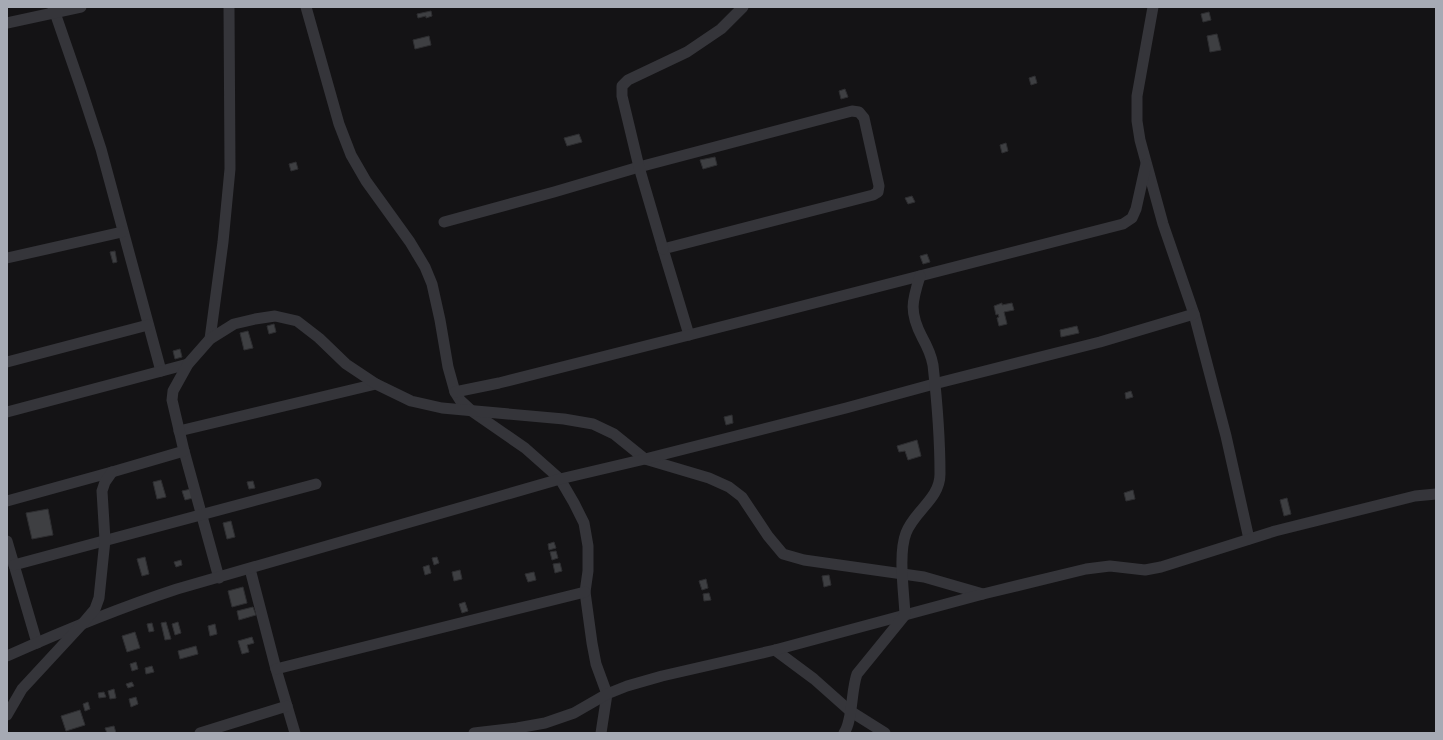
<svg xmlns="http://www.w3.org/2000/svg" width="1443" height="740" font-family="Cabin,sans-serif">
<rect width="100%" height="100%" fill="#141315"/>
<!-- building -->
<g fill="#3e3f42" stroke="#2e2e31">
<path d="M431,11l1,5 -6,2v-2l-8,2 -1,-4z"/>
<path d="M1209,12l2,8 -8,2 -2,-8z"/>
<path d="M1217,34l4,16 -11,2 -3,-16z"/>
<path d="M429,36l2,9 -16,4 -2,-9z"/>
<path d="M1035,76l2,7 -6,2 -2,-7z"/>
<path d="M845,89l3,8 -7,2 -2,-8z"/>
<path d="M579,134l3,8 -15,4 -3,-8z"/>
<path d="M1006,143l2,8 -6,2 -2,-8z"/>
<path d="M715,157l2,8 -14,4 -3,-9z"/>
<path d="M296,162l2,7 -7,2 -2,-7z"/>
<path d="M912,196l3,6 -7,2 -3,-6z"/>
<path d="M115,251l2,11 -4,1 -3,-11z"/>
<path d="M927,254l3,8 -7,2 -3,-8z"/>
<path d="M1002,303v2l10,-2 2,7 -10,2 3,12 -8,2 -2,-8 2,-1 -1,-3 -2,1 -2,-9z"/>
<path d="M274,324l2,8 -7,2 -2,-8z"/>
<path d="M1077,326l2,7 -18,4 -1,-7z"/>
<path d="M248,331l5,17 -9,2 -4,-17z"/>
<path d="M180,349l2,8 -7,2 -2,-8z"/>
<path d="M1131,391l2,6 -7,2 -1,-6z"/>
<path d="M732,415l1,8 -7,2 -2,-8z"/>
<path d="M917,440l4,16 -13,4 -3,-9 -6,1 -2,-6z"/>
<path d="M161,480l5,17 -9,2 -4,-17z"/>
<path d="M253,481l2,7 -6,1 -2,-7z"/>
<path d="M191,489l2,9 -8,2 -3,-9z"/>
<path d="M1133,490l2,9 -9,2 -2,-8z"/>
<path d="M1287,498l4,16 -7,2 -4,-16z"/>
<path d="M48,509l5,26 -21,4 -6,-26z"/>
<path d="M231,521l4,16 -8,2 -4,-16z"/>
<path d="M554,542l2,6 -7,2 -1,-6z"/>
<path d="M556,551l2,7 -6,2 -2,-8z"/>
<path d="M145,557l4,17 -7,2 -5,-17z"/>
<path d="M437,557l2,6 -5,2 -2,-7z"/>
<path d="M181,560l1,5 -6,2 -2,-5z"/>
<path d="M560,563l2,8 -7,2 -2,-9z"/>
<path d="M429,565l2,8 -6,2 -2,-8z"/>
<path d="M460,570l2,9 -8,2 -2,-9z"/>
<path d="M534,572l2,8 -8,2 -3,-8z"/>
<path d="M829,575l2,10 -7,2 -2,-11z"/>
<path d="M706,579l2,9 -6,2 -3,-9z"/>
<path d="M243,587l4,16 -15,4 -4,-16z"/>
<path d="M709,593l2,7 -7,1 -1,-7z"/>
<path d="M465,602l3,9 -6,2 -3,-9z"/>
<path d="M253,607l3,8 -17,5 -2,-9z"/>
<path d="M166,622l5,17 -6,1 -4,-17z"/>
<path d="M178,622l3,11 -6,2 -3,-11z"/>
<path d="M152,623l2,8 -5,1 -2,-8z"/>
<path d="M215,624l2,10 -7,2 -2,-10z"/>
<path d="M135,632l5,16 -13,4 -5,-16z"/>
<path d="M252,637l2,6 -7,2 2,7 -7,2 -4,-13z"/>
<path d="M196,646l2,8 -18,5 -2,-8z"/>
<path d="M136,662l2,7 -6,2 -2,-7z"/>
<path d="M152,666l2,6 -8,2 -1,-6z"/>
<path d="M132,682l2,4 -6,2 -2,-4z"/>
<path d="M114,689l2,9 -6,1 -2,-8z"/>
<path d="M104,692l2,5 -7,1 -1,-5z"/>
<path d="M136,697l2,7 -7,3 -2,-8z"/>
<path d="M88,702l2,7 -5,2 -2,-7z"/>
<path d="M80,710l5,15 -19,6 -5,-15z"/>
<path d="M114,726l2,7h-9l-2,-5z"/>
</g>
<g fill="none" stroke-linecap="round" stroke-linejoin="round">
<!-- minor -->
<g stroke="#35353a" stroke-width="11">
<path d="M53,7l28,81 20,61 60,222"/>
<path d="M306,7l33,117 12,31 15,26 44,61 15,25 7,17 8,36 8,47 7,25 5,8 13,12 52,36 35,31 14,24 10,20 4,23v25l-3,21 7,51 4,21 11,30 -6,39"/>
<path d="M1153,7l-16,89v25l3,19 23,84 31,90 32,122 23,103"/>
<path d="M7,23l74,-16"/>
<path d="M444,222l110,-30 85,-25 213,-56 7,1 5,6 15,68 -1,6 -5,3 -210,54 26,86"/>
<path d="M663,249l-24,-82 -17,-71v-10l6,-6 59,-28 34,-23 22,-22"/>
<path d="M7,258l115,-26"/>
<path d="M210,339l13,-97 7,-73 -1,-162"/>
<path d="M7,362l141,-37"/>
<path d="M455,392l44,-9 190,-48 434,-111 9,-6 4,-9 10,-45"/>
<path d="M7,412l181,-48"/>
<path d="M179,431l197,-47"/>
<path d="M184,451l35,127"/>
<path d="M7,501l105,-29 72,-21 -12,-51 1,-9 15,-27 22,-25 24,-15 21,-5 20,-3 22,5 22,17 27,26 30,20 35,17 31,7 122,11 29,5 21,10 31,25 64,19 20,9 13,10 26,39 15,18 21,6 120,17 59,17"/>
<path d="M7,541l30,102"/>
<path d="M14,565l302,-81"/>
<path d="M250,569l26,100 19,64"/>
<path d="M775,650l39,29 36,32 35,22"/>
<path d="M7,656c56,-25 112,-48 170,-67l383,-110 85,-20 201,-51 88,-24 166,-42 94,-28"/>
<path d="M276,669l309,-77"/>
<path d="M7,715l15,-26 62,-67 11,-13 4,-11 6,-58 -3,-49 3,-9 7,-10"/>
<path d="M200,733l87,-27"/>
<path d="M474,733l43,-5 28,-5 29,-10 33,-19 20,-8 35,-10 113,-26 208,-56 103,-25 24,-3 35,4 16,-3 114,-36 140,-35 21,-2"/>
<path d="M844,733c9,-13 7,-43 13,-59l48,-59c-1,-23 -7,-61 1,-82 8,-22 34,-34 34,-59 0,-36 -3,-73 -7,-109 -2,-11 -6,-19 -11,-28 -13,-25 -10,-36 -2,-61"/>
</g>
</g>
<!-- border -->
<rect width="1443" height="740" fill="none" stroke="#a6aab4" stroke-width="16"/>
</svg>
